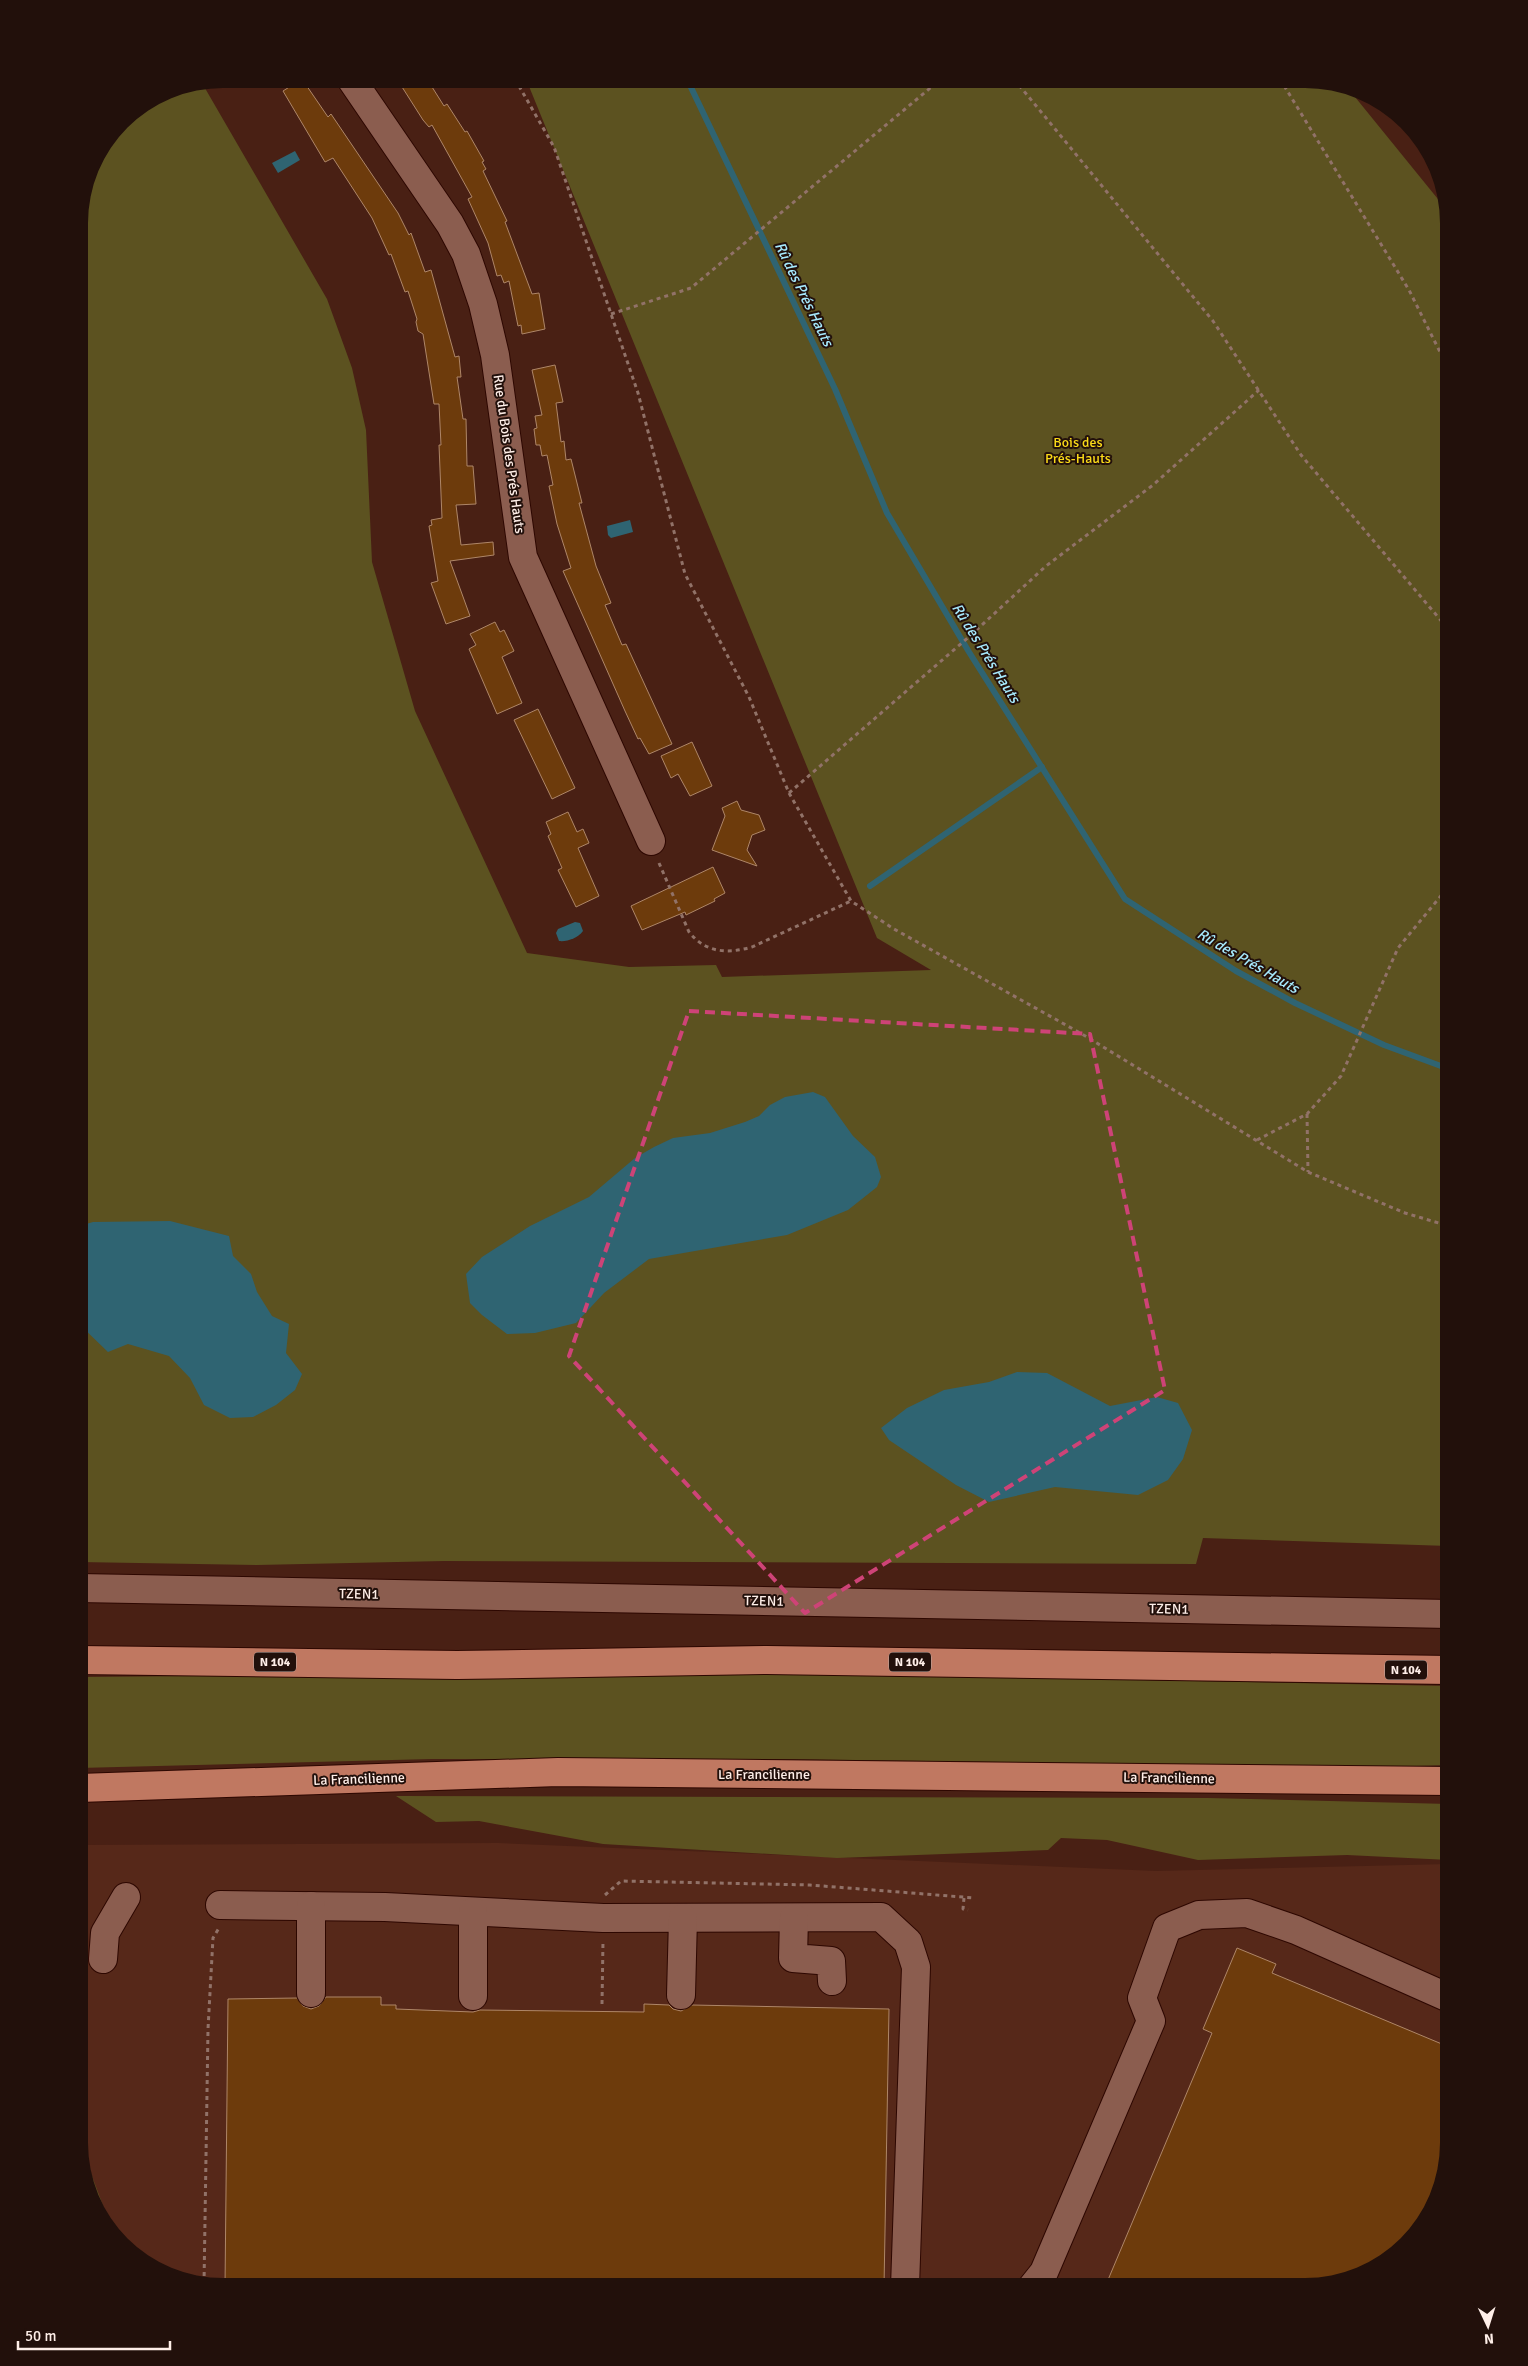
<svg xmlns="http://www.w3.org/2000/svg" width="1528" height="2366" font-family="Signika,sans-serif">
<rect width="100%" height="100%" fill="#492014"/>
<!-- built -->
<path fill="#562819" d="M498,1843l658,28 293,-7v279l-24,80 -56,49 -64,15h-1091l-71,-24 -49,-56 -15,-64v-298z"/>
<!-- green -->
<g fill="#5c5220">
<path d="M526,79h789l36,13 95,117 3,14v1323l-246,-8 -7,26 -752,-3 -187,4 -178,-3v-1348l11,-47 31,-46 47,-31 34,-7 125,216 25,69 14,62 6,132 43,149 112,242 102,14 87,-2 6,12 209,-7 -54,-32z"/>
<path d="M547,1673l397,3 505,10v79l-66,2 -605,-8h-346l-353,9v-91z"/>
<path d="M396,1796l812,2 241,6v56l-102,-5 -149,5 -91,-20 -46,-2 -13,12 -211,8 -234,-14 -124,-23 -43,1z"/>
<path d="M84,2168h5l19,51v4l-14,-16z"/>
</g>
<!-- water -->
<g fill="#2f6472">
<path d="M295,151l5,9 -22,13 -6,-10z"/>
<path d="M630,520l3,12 -22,6 -3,-3 -1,-9z"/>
<path d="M575,922l5,1 3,8c-5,7 -16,11 -24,10l-3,-8 2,-4z"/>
<path d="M813,1092l12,5 28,39 22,21 6,20 -4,10 -29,23 -61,25 -138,24 -45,34 -28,30 -41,10 -28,1 -25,-19 -12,-12 -4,-29 16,-17 48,-31 59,-29 46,-39 19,-11 19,-9 37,-5 35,-11 14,-6 11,-11 15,-8z"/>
<path d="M170,1221l59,15 4,20 18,18 6,18 15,24 17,8 -3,29 16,21 -7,16 -19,15 -23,12 -23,1 -26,-13 -14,-27 -21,-22 -41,-12 -20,8 -29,-28v-98l14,-4z"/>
<path d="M1017,1372l30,1 63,33 47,-9 21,6 14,27 -9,29 -15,21 -30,15 -83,-8 -66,15 -33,-17 -67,-45 -8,-12 26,-20 37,-18 45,-8z"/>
</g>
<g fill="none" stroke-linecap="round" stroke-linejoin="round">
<!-- stream -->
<g stroke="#2f6472" stroke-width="6">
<path d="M687,79l148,310 52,124 82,139 156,247 111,72 59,32 89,42 65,24"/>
<path d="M870,886l172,-119"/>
</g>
</g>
<!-- building -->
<g fill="#6d3b0c" stroke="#ae8668">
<path d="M302,79l26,38 3,-3 67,99 11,22 2,-2 14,39 6,-2 24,87 4,-1 2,21h-4l6,42h3l1,47h6l3,38 -20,1 5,40 32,-3 1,13 -44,6 20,55 -24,8 -15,-41 7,-2 -9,-55 3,-1 -1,-5 11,-2 -3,-73h2l-2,-41h-5l-11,-70 -5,-3 -2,-9 1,-3 -9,-28 -3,1 -14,-38 -2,1 -17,-37 -39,-60 -8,4 -42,-71z"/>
<path d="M397,79h30l17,27 3,-2 18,28 2,-1 17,30 -2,1 4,7 -3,2 24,50 -2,1 27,72 7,-1 6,36 -23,5 -1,-9 -3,1 -9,-45 -5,2 -3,-8 -4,1 -9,-33 -20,-44 4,-2 -40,-72 -3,2 -6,-7z"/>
<path d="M555,365l8,37 -7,1 5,39 3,-1 2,19 5,-1 11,44h-3l17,63 15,37 -6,2 17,40 4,-1 46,100 -23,10 -9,-16 -2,1 -13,-28 -62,-140 8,-3 -14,-44 -8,-38 4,-1 -6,-30 -5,1 -2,-11h-4l-2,-16 3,-1 -2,-12 7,-1 -10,-45z"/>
<path d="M495,622l5,10 4,-2 10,21 -12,6 20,46 -25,11 -28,-65 7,-4 -6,-11z"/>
<path d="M538,709l37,79 -23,11 -38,-79z"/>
<path d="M692,742l20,44 -22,10 -12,-22 -7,4 -10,-22z"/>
<path d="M737,801l4,9 18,5 6,15 -13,5 -5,15 10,16 -45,-16 13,-34 -3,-8z"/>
<path d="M568,812l9,20 6,-3 6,14 -11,5 21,48 -23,11 -18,-37 4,-2 -14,-32 3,-2 -5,-12z"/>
<path d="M713,867l12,26 -11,6 1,2 -29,14 -1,-3 -43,18 -11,-24z"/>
<path d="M1237,1948l39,16 -4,9 177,74v96l-24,80 -56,49 -64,15h-200l107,-254 -9,-4z"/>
<path d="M326,1997h55v8h15v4l77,3 7,-2 164,2v-8l25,1 4,4 8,2 11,-6 197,4 -5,278h-659l3,-288 69,-1 6,8 8,3 8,-3z"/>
</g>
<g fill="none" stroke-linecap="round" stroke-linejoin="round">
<!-- minor casing -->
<g stroke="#2d0700" stroke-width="30">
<g id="minor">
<path d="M351,79l99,145 16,30 17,50 12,51 28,202 128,284"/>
<path d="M79,1588l1370,26"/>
<path d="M220,1905l165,2 218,11 278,-1 27,25 8,25 -11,320"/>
<path d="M794,1918l-1,40 38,3 1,20"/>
<path d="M103,1959l2,-26 21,-36"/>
<path d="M311,1993v-87"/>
<path d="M681,1995l2,-77"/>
<path d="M473,1996v-84"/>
<path d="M1032,2287l12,-15 107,-251 -9,-23 25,-70 32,-13 48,-2 49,17 153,68"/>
</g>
</g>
<!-- highway casing -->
<g stroke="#2d0700" stroke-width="30">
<g id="highway">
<path d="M79,1660l378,5 310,-5 682,10"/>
<path d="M79,1788l479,-16 891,9"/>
</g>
</g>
<!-- path -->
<g stroke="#917268" stroke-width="3" stroke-dasharray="4 4" stroke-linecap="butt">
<path d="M515,79l39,68 84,246 47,181 64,123 40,96 62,108 43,28 188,105 226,138 97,41 44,13"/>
<path d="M1014,79l199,242 88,134 148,175"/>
<path d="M1280,79l129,211 40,80"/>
<path d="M611,314l80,-26 250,-209"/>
<path d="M789,793l182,-158 75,-69 107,-81 106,-95"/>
<path d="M659,863l30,69c17,21 38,22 63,15l99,-46"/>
<path d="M1307,1114l1,58"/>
<path d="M1257,1140l50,-26 34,-38 57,-128 51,-62"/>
<path d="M605,1895l16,-14 189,4 165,13"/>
<path d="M964,1898l-1,11 5,1"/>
<path d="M602,2004l1,-63"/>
<path d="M204,2284l4,-255 5,-91 6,-10"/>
</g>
<!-- minor -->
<use href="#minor" stroke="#8b5d4f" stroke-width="28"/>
<!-- highway -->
<use href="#highway" stroke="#c07861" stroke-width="28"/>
</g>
<!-- marked area -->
<path fill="none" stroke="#ce4377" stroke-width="4" stroke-dasharray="10 6" stroke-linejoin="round" d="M689,1011l401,23 75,356 -360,223 -236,-257z"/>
<g text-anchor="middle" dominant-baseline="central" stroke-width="4" stroke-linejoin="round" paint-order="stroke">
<!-- shield labels -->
<g fill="#22100b" stroke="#bcaba6" stroke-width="1">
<rect x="254" y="1652.5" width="42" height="19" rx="4"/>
<rect x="889" y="1652.5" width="42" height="19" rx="4"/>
<rect x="1385" y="1660.5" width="42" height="19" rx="4"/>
</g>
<g font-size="12" font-weight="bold" fill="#feeee8">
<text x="275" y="1662">N 104</text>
<text x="910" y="1662">N 104</text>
<text x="1406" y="1670">N 104</text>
</g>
<!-- park labels -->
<g font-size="14" fill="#fada19" stroke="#22100b">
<text x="1078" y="442">Bois des<tspan x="1078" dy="16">Prés-Hauts</tspan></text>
</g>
<!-- street labels -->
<g font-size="14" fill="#feeee8" stroke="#22100b">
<text transform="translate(509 454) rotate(82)">Rue du Bois des Prés Hauts</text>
<text transform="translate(359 1594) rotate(1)">TZEN1</text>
<text transform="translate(764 1601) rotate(1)">TZEN1</text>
<text transform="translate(1169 1609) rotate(1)">TZEN1</text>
<text x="764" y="1774">La Francilienne</text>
<text transform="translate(1169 1778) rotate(1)">La Francilienne</text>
<text transform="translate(359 1779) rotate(-2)">La Francilienne</text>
</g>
<!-- water labels -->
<g font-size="15" font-style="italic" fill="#a6e9fd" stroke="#22100b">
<text transform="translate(804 294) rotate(64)">Rû des Prés Hauts</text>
<text transform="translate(986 653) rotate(58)">Rû des Prés Hauts</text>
<text transform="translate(1248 961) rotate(30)">Rû des Prés Hauts</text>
</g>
</g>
<!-- crop -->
<path d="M0 0H1528V2366H0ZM223 88H1305A135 135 0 0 1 1440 223V2143A135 135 0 0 1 1305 2278H223A135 135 0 0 1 88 2143V223A135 135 0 0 1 223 88Z" fill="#22100b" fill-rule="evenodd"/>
<!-- north arrow -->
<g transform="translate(1488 2326) rotate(176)" stroke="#22100b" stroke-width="4" paint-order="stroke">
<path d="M0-4L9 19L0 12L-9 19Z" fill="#feeee8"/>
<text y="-8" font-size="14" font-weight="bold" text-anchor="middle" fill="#feeee8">N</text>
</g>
<!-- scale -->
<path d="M18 2341v8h152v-8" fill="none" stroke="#feeee8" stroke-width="2.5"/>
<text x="25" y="2341" font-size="15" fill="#feeee8" stroke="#22100b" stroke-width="4" paint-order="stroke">50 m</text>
</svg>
